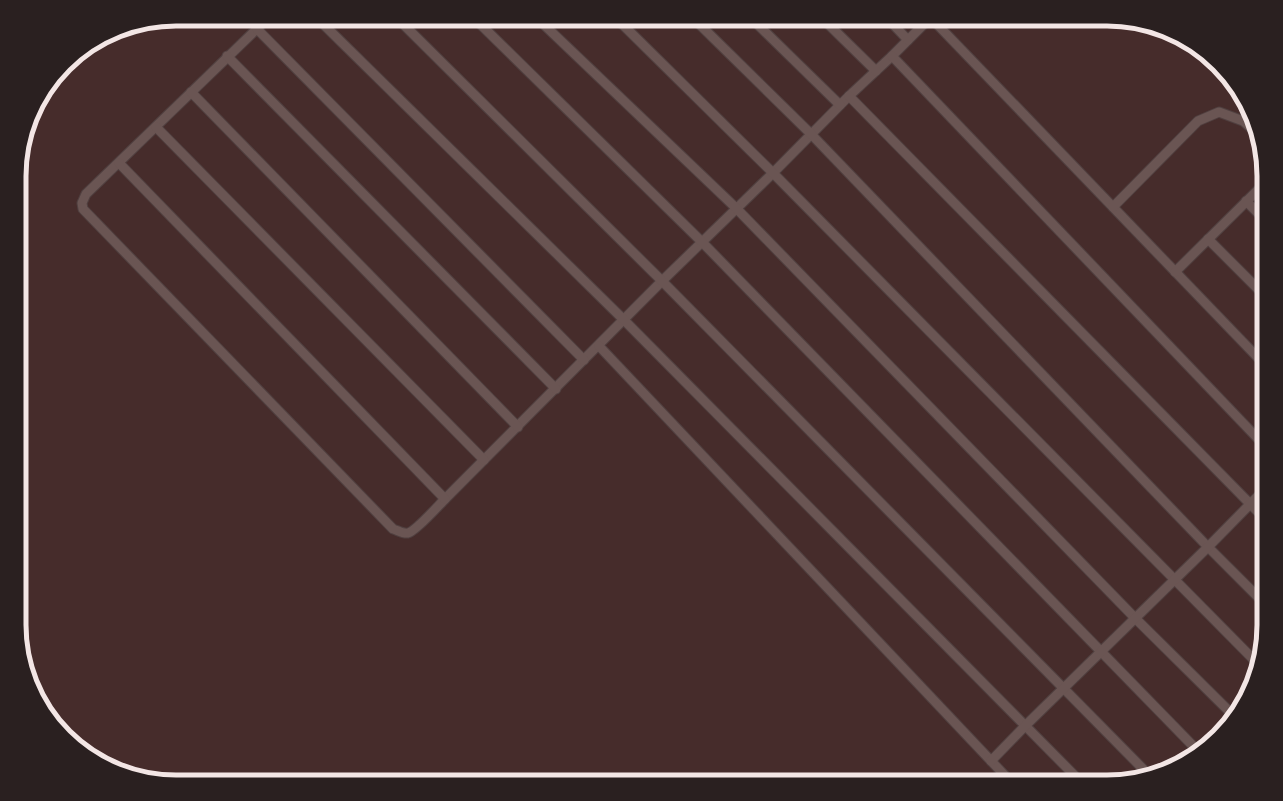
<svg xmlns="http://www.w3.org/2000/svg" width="1283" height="801" font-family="'Archivo Narrow',sans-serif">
<rect width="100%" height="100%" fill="#372423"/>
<!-- built -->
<path fill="#462c2b" d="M176,19h931l41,5 46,21 49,53 21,68v469l-8,40 -18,37 -53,49 -68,21h-941l-41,-5 -46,-21 -49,-52 -20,-59v-489l15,-50 37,-48 44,-27z"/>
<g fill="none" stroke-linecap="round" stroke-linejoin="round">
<!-- lane casing -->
<g stroke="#504040" stroke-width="11">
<g id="lane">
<path d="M267,19l-181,175 -4,9 1,6 310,320c4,1 10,5 15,4 8,-2 30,-27 37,-34l217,-218 111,-108 76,-77 43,-40 37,-37"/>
<path d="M318,19l306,301 457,462"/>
<path d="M398,19l264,262 485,492"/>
<path d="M475,19l227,223 495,508"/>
<path d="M538,19l198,189 399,410 99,98"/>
<path d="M617,19l156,154 485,491"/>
<path d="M694,19l117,115 397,413 56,56"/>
<path d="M752,19l88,86"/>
<path d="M823,19l53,52"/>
<path d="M888,19l20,21"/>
<path d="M932,19l332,345"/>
<path d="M257,29l327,331"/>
<path d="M227,56l329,333"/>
<path d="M892,56l372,389"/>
<path d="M191,92l327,335"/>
<path d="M849,96l415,422"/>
<path d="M156,127l328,333"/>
<path d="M119,163l326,336"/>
<path d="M1246,201l18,18"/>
<path d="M1113,207l85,-86 21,-9 24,9 9,8"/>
<path d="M1208,239l56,56"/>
<path d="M1175,272l89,-88"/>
<path d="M599,346l412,436"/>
<path d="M991,761l35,-36 182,-178 56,-57"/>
</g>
</g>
<!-- lane -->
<use href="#lane" stroke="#6a5553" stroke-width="9"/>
</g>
<!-- crop -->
<path d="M0 0H1283V801H0ZM176 26H1107A150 150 0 0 1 1257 176V625A150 150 0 0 1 1107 775H176A150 150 0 0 1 26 625V176A150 150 0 0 1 176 26Z" fill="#2a2020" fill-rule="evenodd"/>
<path fill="none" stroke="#f3e6e5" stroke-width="5" d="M176 26H1107A150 150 0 0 1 1257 176V625A150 150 0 0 1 1107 775H176A150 150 0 0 1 26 625V176A150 150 0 0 1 176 26Z"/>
</svg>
